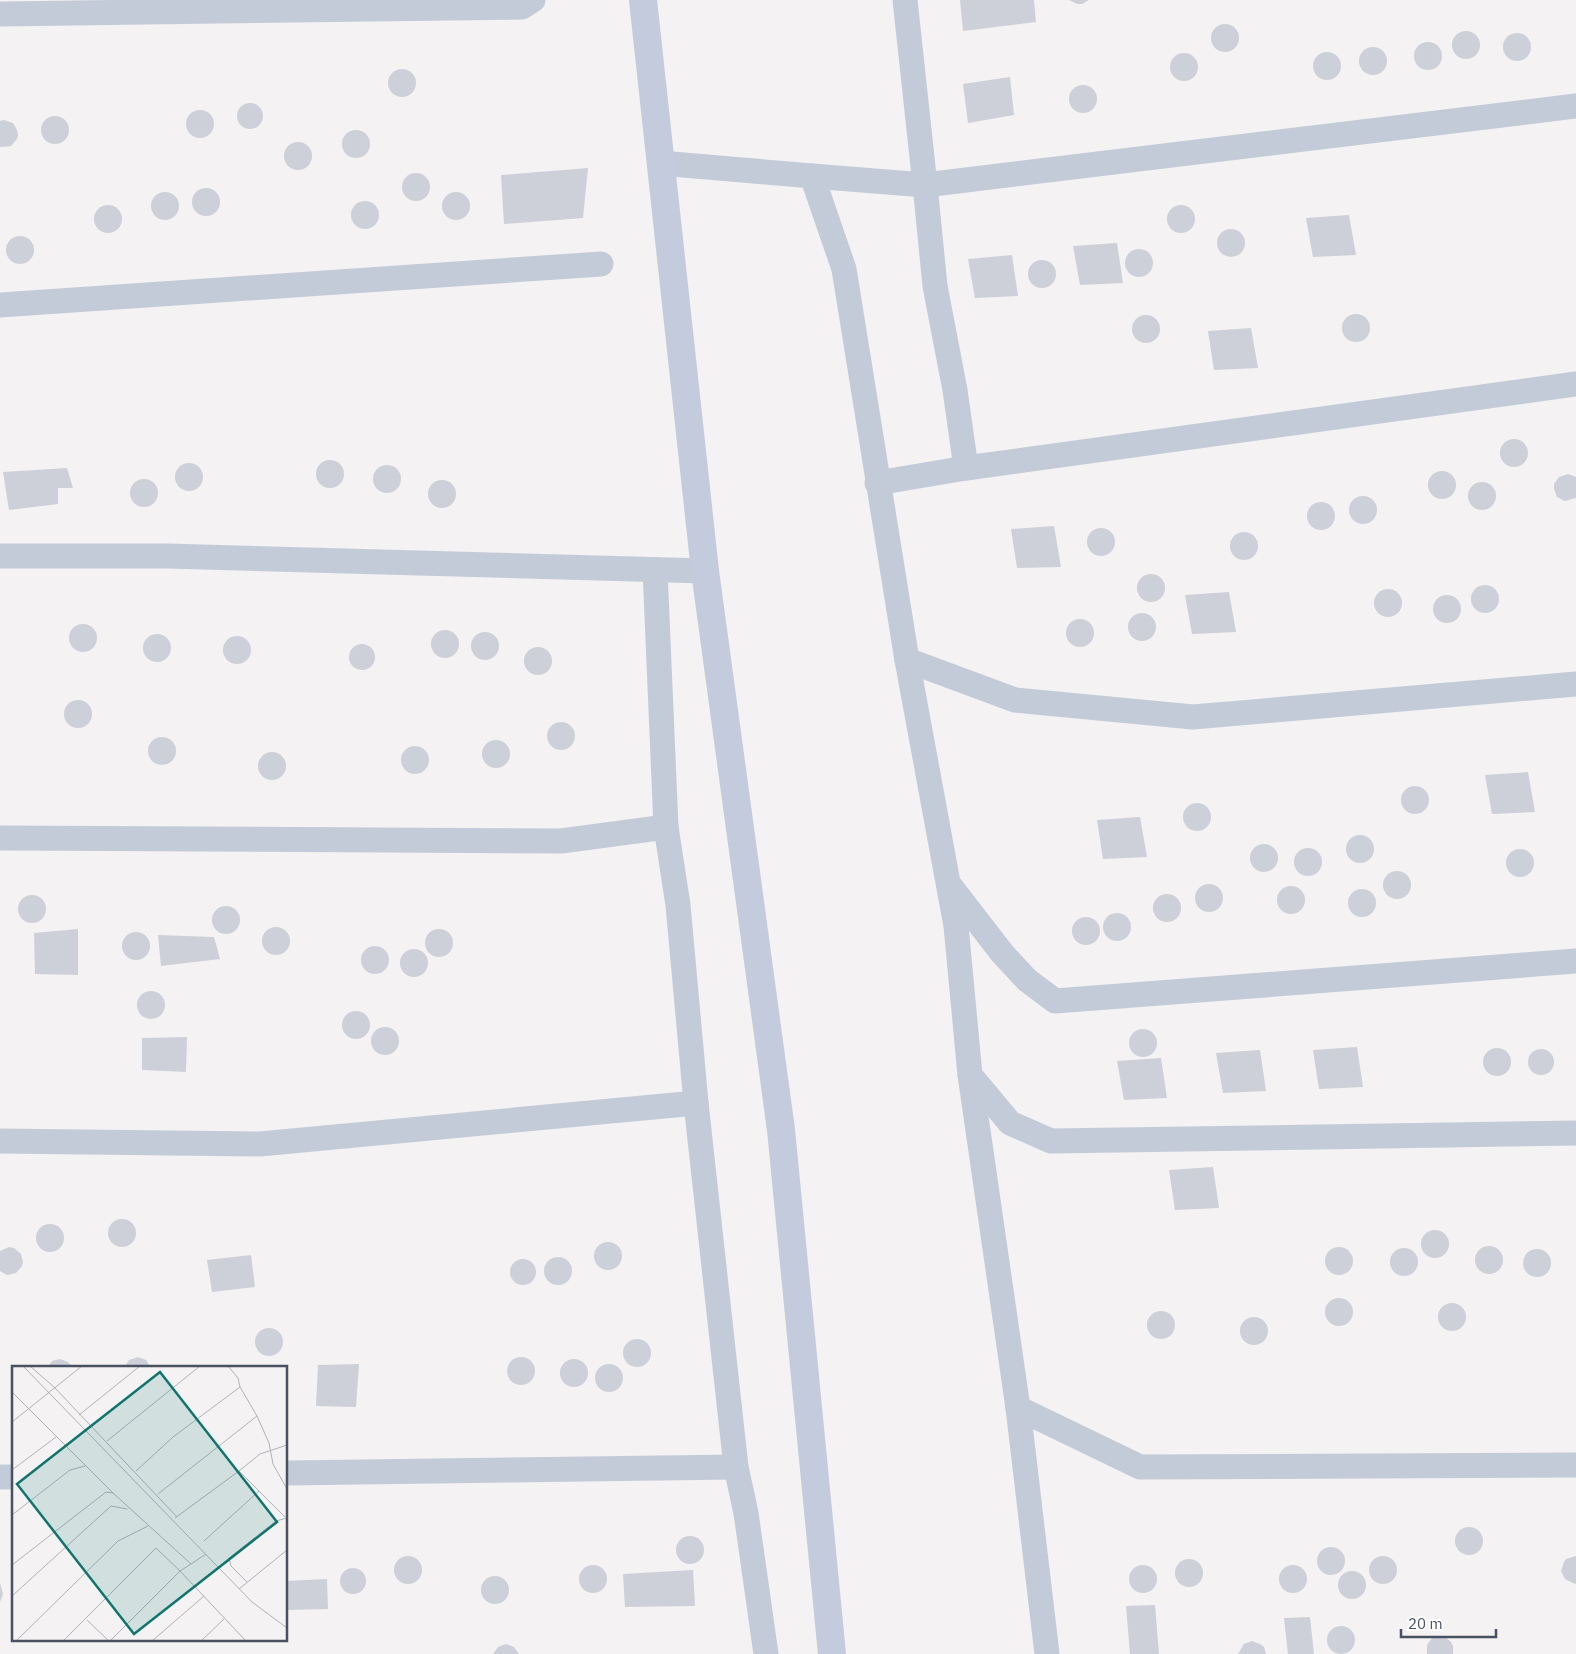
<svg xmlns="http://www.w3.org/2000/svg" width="1576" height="1654" font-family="'IBM Plex Sans',sans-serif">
<rect width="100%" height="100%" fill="#f4f2f2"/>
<!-- building -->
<g fill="#cdd0d8">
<path d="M960,0h74l2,22 -73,9z"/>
<path d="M1069,0h20l-7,4h-5z"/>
<circle cx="1225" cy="38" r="14"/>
<circle cx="1466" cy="45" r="14"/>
<circle cx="1517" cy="47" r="14"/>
<circle cx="1428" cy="56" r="14"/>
<circle cx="1373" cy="61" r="14"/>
<circle cx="1327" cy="66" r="14"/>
<circle cx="1184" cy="67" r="14"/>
<circle cx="402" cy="83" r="14"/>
<path d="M1010,77l4,38 -46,8 -5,-39z"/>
<circle cx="1083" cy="99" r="14"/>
<circle cx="250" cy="116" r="13"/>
<circle cx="200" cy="124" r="14"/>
<circle cx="55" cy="130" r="14"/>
<path d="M4,120l9,3 4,7 1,5 -1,4 -6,7 -9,1h-2v-26z"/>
<circle cx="356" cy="144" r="14"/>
<circle cx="298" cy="156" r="14"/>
<path d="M588,168l-5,50 -79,6 -3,-49z"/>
<circle cx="416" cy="187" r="14"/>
<circle cx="206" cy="202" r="14"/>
<circle cx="165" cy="206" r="14"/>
<circle cx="456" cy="206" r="14"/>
<circle cx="365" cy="215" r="14"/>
<circle cx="1181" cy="219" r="14"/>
<circle cx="108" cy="219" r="14"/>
<path d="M1349,215l7,40 -43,2 -7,-39z"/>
<circle cx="1231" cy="243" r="14"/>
<circle cx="20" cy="250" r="14"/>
<path d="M1117,243l6,40 -43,2 -7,-39z"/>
<circle cx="1139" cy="263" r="14"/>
<path d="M1012,255l6,41 -43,2 -7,-39z"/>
<circle cx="1042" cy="274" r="14"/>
<circle cx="1356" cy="328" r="14"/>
<circle cx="1146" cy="329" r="14"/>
<path d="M1251,328l7,40 -44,2 -6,-39z"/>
<circle cx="1514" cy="453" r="14"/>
<circle cx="330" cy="474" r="14"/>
<circle cx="189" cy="477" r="14"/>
<circle cx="387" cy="479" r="14"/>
<path d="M67,468l6,20h-15v16l-49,6 -6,-38z"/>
<circle cx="1442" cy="485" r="14"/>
<path d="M1568,474l8,3v21l-11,3 -8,-4 -3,-8v-5l5,-7z"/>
<circle cx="144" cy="493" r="14"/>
<circle cx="442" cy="494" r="14"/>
<circle cx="1482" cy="496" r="14"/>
<circle cx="1363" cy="510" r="14"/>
<circle cx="1321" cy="516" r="14"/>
<path d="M1054,526l7,41 -44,1 -6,-39z"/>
<circle cx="1101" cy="542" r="14"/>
<circle cx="1244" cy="546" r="14"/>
<circle cx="1151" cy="588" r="14"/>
<circle cx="1485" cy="599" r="14"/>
<circle cx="1388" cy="603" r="14"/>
<path d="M1229,592l7,40 -44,2 -7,-39z"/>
<circle cx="1447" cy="609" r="14"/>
<circle cx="1142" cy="627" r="14"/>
<circle cx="1080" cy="633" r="14"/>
<circle cx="83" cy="638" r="14"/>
<circle cx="445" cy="644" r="14"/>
<circle cx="485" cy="646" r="14"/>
<circle cx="157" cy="648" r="14"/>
<circle cx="237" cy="650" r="14"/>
<circle cx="362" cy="657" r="13"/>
<circle cx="538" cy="661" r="14"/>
<circle cx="78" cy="714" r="14"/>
<circle cx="561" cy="736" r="14"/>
<circle cx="162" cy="751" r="14"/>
<circle cx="496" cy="754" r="14"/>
<circle cx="415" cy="760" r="14"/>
<circle cx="272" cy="766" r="14"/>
<path d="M1528,772l7,40 -43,2 -7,-39z"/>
<circle cx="1415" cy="800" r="14"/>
<circle cx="1197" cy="817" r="14"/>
<path d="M1140,817l7,40 -44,2 -6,-39z"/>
<circle cx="1360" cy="849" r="14"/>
<circle cx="1264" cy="858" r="14"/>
<circle cx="1308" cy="862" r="14"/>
<circle cx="1520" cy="863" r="14"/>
<circle cx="1397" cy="885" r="14"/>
<circle cx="1209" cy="898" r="14"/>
<circle cx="1291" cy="900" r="14"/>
<circle cx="1362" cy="903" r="14"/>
<circle cx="1167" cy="908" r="14"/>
<circle cx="32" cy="909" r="14"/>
<circle cx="226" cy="920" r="14"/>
<circle cx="1117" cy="927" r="14"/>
<circle cx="1086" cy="931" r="14"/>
<circle cx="276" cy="941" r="14"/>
<path d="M78,929v46l-43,-1 -1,-41z"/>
<circle cx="439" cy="943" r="14"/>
<circle cx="136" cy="946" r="14"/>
<path d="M158,935l56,2 6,22 -59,7z"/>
<circle cx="375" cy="960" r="14"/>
<circle cx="414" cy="963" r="14"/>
<circle cx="151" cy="1005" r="14"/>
<circle cx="356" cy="1025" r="14"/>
<circle cx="385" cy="1041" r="14"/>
<circle cx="1143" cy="1043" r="14"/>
<path d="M187,1037l-1,35 -44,-2v-32z"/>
<path d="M1357,1047l6,40 -44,2 -6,-39z"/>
<circle cx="1497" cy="1062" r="14"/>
<circle cx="1541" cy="1062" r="13"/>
<path d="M1260,1050l6,41 -43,2 -7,-40z"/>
<path d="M1161,1058l6,40 -43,2 -7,-39z"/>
<path d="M1213,1167l6,41 -44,2 -6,-40z"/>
<circle cx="122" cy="1233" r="14"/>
<circle cx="50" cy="1238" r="14"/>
<circle cx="1435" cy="1244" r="14"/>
<circle cx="608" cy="1256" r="14"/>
<circle cx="1489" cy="1260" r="14"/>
<path d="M9,1247l5,1 7,6 2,8 -1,4 -6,7 -9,2 -7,-4v-20z"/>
<circle cx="1339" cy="1261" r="14"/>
<circle cx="1404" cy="1262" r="14"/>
<circle cx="1537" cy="1263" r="14"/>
<path d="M251,1255l4,32 -43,5 -5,-32z"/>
<circle cx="558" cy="1271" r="14"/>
<circle cx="523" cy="1272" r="13"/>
<circle cx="1339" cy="1312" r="14"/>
<circle cx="1452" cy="1317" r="14"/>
<circle cx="1161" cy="1325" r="14"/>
<circle cx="1254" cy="1331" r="14"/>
<circle cx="269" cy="1342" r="14"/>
<circle cx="637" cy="1353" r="14"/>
<path d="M138,1357l8,3 5,8h-27l5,-8z"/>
<circle cx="521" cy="1371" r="14"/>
<path d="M60,1359l8,3 5,6h-26l5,-7z"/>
<circle cx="574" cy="1373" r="14"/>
<path d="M359,1364l-3,43 -40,-1 2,-41z"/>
<circle cx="609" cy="1378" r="14"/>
<circle cx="1469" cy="1541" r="14"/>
<circle cx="690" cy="1550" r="14"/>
<circle cx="1331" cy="1561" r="14"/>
<path d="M1576,1556v28l-3,-1 -8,-4 -4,-8 3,-9 2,-3z"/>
<circle cx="1383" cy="1570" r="14"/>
<circle cx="408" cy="1570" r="14"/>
<circle cx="1189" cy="1573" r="14"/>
<circle cx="1293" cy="1579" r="14"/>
<circle cx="593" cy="1579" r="14"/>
<circle cx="1143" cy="1579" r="14"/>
<circle cx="353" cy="1581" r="13"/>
<path d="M693,1570l2,36 -70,1 -2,-33z"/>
<circle cx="1352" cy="1585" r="14"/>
<circle cx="495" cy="1590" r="14"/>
<path d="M327,1579l1,30 -42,1v-29z"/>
<path d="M0,1583l3,11 -3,8z"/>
<path d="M1155,1605l4,49h-29l-4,-48z"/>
<path d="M1310,1617l4,37h-26l-4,-36z"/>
<circle cx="1341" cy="1640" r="14"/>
<path d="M1440,1636h4l7,6 2,4v8h-26v-9l2,-3 3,-4z"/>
<path d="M1252,1641l8,3 4,3 2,7h-28l6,-10z"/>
<path d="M506,1644l8,3 5,7h-26l5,-7z"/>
</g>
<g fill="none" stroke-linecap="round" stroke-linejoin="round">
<!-- street -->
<g stroke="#c4cbd8" stroke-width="25">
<path d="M905,0l20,185 651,-79"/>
<path d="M0,14l522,-7 11,-7"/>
<path d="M660,163l152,13 32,93 63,391 49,266 14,149 40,48 41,18 525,-8"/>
<path d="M812,176l113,9 10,101 20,104 11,78 610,-84"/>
<path d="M0,305l601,-41"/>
<path d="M877,483l89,-15"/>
<path d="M0,556h168l537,15"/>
<path d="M655,570l11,257 12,78 18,198 40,364 10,46 20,141"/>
<path d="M907,660l108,40 178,17 383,-33"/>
<path d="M0,838l561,3 105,-14"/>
<path d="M951,887l51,66 25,27 28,21 521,-40"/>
<path d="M970,1075l48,333 29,246"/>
<path d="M0,1141l260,3 436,-41"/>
<path d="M1018,1408l122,59 436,-2"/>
<path d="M286,1473l450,-6"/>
<path d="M0,1477h14"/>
</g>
<!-- secondary -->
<path stroke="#c3cbdc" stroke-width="28" d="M643,0l62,571 76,559 51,524"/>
</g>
<!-- overview -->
<g transform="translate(12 1366)">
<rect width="275" height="275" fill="#f4f2f2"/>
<path fill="none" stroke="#afb2b8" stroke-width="1" d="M11,0l229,236 35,26M18,0l25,22 122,129M216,0l10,12 2,9 17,29 12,27 4,21 14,25M0,26l101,101M67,49l61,-49M0,56l70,-56M95,75l93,-75M0,104l44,-33M124,105l37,-34 67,-50M227,105l21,-17 27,-9M146,128l99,-78M0,149l58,-45 15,-4M163,152l64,-47 46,46M192,175l55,-50M0,199l94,-73 7,1 78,71 15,-10M235,216l-16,-16 -2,-8 47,-37 11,-3M227,223l48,-39M0,230l99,-90 16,3M75,254l22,21M4,275l102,-100 30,-15M51,275l93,-93 24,23 11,-7M98,275l70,-70 66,70M140,275l52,-45M189,275l23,-22"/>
<path fill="#0f766e" fill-opacity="0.15" stroke="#0f766e" stroke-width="2.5" d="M148,6l117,150 -143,112 -117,-150z"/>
<rect width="275" height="275" fill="none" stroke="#475162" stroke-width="2.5"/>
</g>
<!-- scale -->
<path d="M1401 1629v8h95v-8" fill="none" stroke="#475162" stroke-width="2.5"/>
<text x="1408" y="1629" font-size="15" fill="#475162" stroke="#ffffff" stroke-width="4" paint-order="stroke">20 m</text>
</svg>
